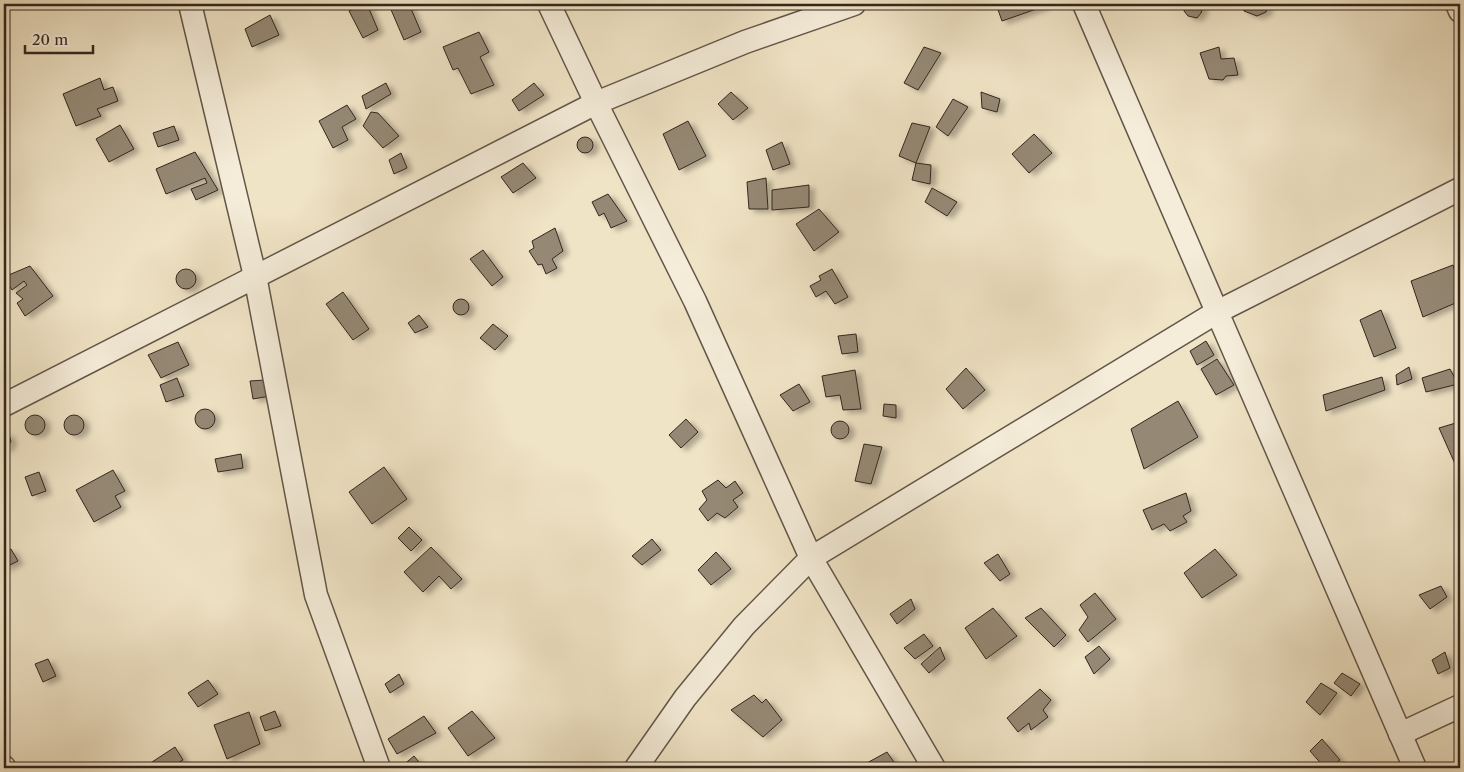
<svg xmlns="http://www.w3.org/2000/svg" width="1464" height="772" font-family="'Libre Caslon Text',serif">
<defs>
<filter id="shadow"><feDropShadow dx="5.5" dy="3" stdDeviation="2.5" flood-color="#0004"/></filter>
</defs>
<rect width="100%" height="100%" fill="#f0e4c6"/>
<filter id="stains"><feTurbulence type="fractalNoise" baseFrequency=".004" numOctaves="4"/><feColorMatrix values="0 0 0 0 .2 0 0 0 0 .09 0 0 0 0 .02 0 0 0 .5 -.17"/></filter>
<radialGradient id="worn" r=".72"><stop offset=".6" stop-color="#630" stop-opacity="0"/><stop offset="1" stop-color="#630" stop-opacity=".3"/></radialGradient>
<!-- building -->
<g fill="#958975" stroke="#33261e" filter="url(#shadow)">
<path d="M364,4h3l11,26 -15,8 -14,-27z"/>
<path d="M392,4h17l12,28 -17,8 -15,-35z"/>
<path d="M996,4h47l2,2 -43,15z"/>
<path d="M1185,4h17l1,3 -2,6 -4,5 -9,-2 -4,-5z"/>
<path d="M1243,4h25l-2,8 -9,4 -13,-5z"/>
<path d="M270,15l9,20 -27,12 -7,-18z"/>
<path d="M479,32l10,20 -9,5 14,28 -23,9 -13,-26 -5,2 -10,-23z"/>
<path d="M924,47l17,6 -23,37 -14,-7z"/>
<path d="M1219,47l2,12 13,-1 4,17 -12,1 -3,4 -14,-1 -9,-26z"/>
<path d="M100,78l4,12 9,-3 5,14 -21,8 4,7 -25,10 -13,-32z"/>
<path d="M386,83l5,11 -25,15 -4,-13z"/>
<path d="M534,83l10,12 -25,16 -7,-11z"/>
<path d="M731,92l17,16 -15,12 -15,-16z"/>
<path d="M981,92l19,7 -3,13 -15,-4z"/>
<path d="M953,99l15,8 -20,29 -12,-9z"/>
<path d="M347,105l9,14 -14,8 6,13 -15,8 -14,-27z"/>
<path d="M371,112l7,1 21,23 -16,12 -20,-22z"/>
<path d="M688,121l18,35 -27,14 -16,-36z"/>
<path d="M912,123l18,4 -14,36 -17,-7z"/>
<path d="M120,125l14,24 -25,13 -13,-23z"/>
<path d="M174,126l5,14 -21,7 -5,-14z"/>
<path d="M1034,134l18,19 -23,20 -17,-19z"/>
<circle cx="585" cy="145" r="8"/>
<path d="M782,142l8,22 -17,6 -7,-20z"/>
<path d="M195,152l23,38 -22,10 -5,-11 16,-6 -2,-5 -39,16 -10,-25z"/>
<path d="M401,153l6,15 -13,6 -5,-14z"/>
<path d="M523,163l13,15 -23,15 -12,-16z"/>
<path d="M916,163l15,2 -1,19 -18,-4z"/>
<path d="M766,178l2,31h-19l-2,-27z"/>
<path d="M809,185v22l-37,3v-20z"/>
<path d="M932,188l25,14 -10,14 -22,-14z"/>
<path d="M608,194l19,27 -16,7 -7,-15 -5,3 -7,-14z"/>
<path d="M819,209l20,23 -25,19 -18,-27z"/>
<path d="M555,228l8,23 -11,8 5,9 -11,6 -4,-10 -4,1 -9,-14 5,-3 -2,-7z"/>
<path d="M483,250l20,27 -11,9 -22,-27z"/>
<path d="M1453,265l7,22v14l-37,16 -12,-36z"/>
<path d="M30,266l23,30 -28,20 -8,-13 6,-4 -7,-6 11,-8 -3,-4 -12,9 -8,-13z"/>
<path d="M832,269l16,28 -13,7 -9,-13 -10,6 -6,-11 11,-6 -2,-4z"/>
<circle cx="186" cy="279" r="10"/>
<path d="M343,292l26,37 -16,11 -27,-36z"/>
<circle cx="461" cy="307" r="8"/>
<path d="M1381,310l15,38 -22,9 -14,-37z"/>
<path d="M419,315l9,12 -13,6 -7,-10z"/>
<path d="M493,324l15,12 -13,14 -15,-12z"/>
<path d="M856,334l2,18 -16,2 -4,-18z"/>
<path d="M1206,341l8,14 -17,10 -7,-14z"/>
<path d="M178,342l11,23 -28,13 -13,-23z"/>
<path d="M1217,359l17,26 -18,10 -15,-26z"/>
<path d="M1409,367l3,12 -15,6 -1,-10z"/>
<path d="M966,368l19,22 -22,19 -17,-20z"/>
<path d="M1450,369l8,15 -32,8 -4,-14z"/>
<path d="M855,370l6,39 -18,1 -3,-15 -14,2 -4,-21z"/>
<path d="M1382,377l3,13 -59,21 -3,-16z"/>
<path d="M177,378l7,18 -18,6 -6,-17z"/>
<path d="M265,380l5,16 -17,3 -3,-18z"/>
<path d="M799,384l11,18 -17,9 -13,-16z"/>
<path d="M1178,401l20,36 -54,32 -13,-40z"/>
<path d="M884,404l12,1v13l-13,-2z"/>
<circle cx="205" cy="419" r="10"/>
<circle cx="35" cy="425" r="10"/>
<circle cx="74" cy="425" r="10"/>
<path d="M686,419l12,13 -17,16 -12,-13z"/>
<circle cx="840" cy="430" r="9"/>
<path d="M1459,422l1,3v50l-21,-47z"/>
<path d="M4,432l5,3 2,6 -3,6 -4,3z"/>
<path d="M864,444l18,3 -11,37 -16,-3z"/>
<path d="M241,454l2,14 -25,4 -3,-13z"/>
<path d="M384,467l23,32 -35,25 -23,-32z"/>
<path d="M113,470l12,21 -10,5 6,11 -27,15 -18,-32z"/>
<path d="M39,472l7,19 -14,5 -7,-19z"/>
<path d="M718,480l8,8 9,-7 8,12 -10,7 5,7 -13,11 -8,-5 -9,8 -9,-12 8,-9 -5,-9z"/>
<path d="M1186,493l5,18 -8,5 4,6 -17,9 -6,-7 -12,6 -9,-20z"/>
<path d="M409,527l13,13 -11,11 -13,-13z"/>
<path d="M652,539l9,11 -19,15 -10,-9z"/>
<path d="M431,547l31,32 -11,10 -12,-13 -16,16 -19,-20z"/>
<path d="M11,549l7,12 -14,7v-16z"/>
<path d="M1215,549l22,26 -35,23 -18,-25z"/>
<path d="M716,552l15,17 -20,16 -13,-15z"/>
<path d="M998,554l12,20 -10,7 -16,-18z"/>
<path d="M1441,586l6,11 -17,12 -11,-14z"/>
<path d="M1095,593l21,26 -28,23 -9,-12 9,-13 -8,-12z"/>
<path d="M911,599l4,10 -18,15 -7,-10z"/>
<path d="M993,608l24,28 -31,23 -21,-31z"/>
<path d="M1041,608l25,27 -12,12 -29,-29z"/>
<path d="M924,634l9,12 -18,13 -11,-11z"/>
<path d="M1099,646l11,13 -16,15 -9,-17z"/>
<path d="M940,647l5,12 -16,14 -8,-9z"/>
<path d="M1445,652l5,16 -12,6 -6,-14z"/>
<path d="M48,659l8,17 -13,6 -8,-18z"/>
<path d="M1342,673l18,11 -9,12 -17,-13z"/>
<path d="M399,674l5,10 -14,9 -5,-9z"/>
<path d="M208,680l10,14 -20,13 -10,-14z"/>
<path d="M1321,683l16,10 -17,22 -14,-13z"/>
<path d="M1040,689l11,11 -8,10 5,7 -17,13 -2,-7 -11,9 -11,-14z"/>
<path d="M754,695l8,8 4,-4 16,21 -19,17 -32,-27z"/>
<path d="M275,711l6,15 -16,5 -5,-14z"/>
<path d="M472,711l23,27 -27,18 -20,-28z"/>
<path d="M249,712l11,32 -33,15 -13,-34z"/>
<path d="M424,716l12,17 -39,21 -9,-15z"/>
<path d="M1322,739l18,21 -11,8h-4l-15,-17z"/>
<path d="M175,747l8,13 -14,8h-17l-3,-4z"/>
<path d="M887,752l9,13 -4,3h-24l-3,-4z"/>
<path d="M414,756l10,12h-21l-1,-2z"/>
</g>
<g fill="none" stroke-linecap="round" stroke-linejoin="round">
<!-- street casing -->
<g stroke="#625648" stroke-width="25">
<g id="street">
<path d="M190,4l65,272 61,319 63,173"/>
<path d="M549,4l47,99 99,198 116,257 123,210"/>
<path d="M1457,4l3,7"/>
<path d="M4,405l592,-302 149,-61 109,-38"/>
<path d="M1400,734l60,-28"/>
<path d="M4,767v1"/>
<path d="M636,768l49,-70 59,-72 67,-68 406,-246 -133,-308"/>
<path d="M1415,768l-198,-456 243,-123"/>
</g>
</g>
<!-- street -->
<use href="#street" stroke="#f5edda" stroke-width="22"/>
</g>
<!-- margin -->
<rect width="1464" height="772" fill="none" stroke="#f0e4c6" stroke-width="20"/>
<rect x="5" y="5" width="1454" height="762" fill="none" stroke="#33261e" stroke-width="2.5"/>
<rect x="10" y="10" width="1444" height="752" fill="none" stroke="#33261e"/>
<!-- scale -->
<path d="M25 45v8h68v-8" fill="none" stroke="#33261e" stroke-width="2.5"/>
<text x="32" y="45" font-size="15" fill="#33261e" stroke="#f5edda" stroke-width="4" paint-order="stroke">20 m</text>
<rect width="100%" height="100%" filter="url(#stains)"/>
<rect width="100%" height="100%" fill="url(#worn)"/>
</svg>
